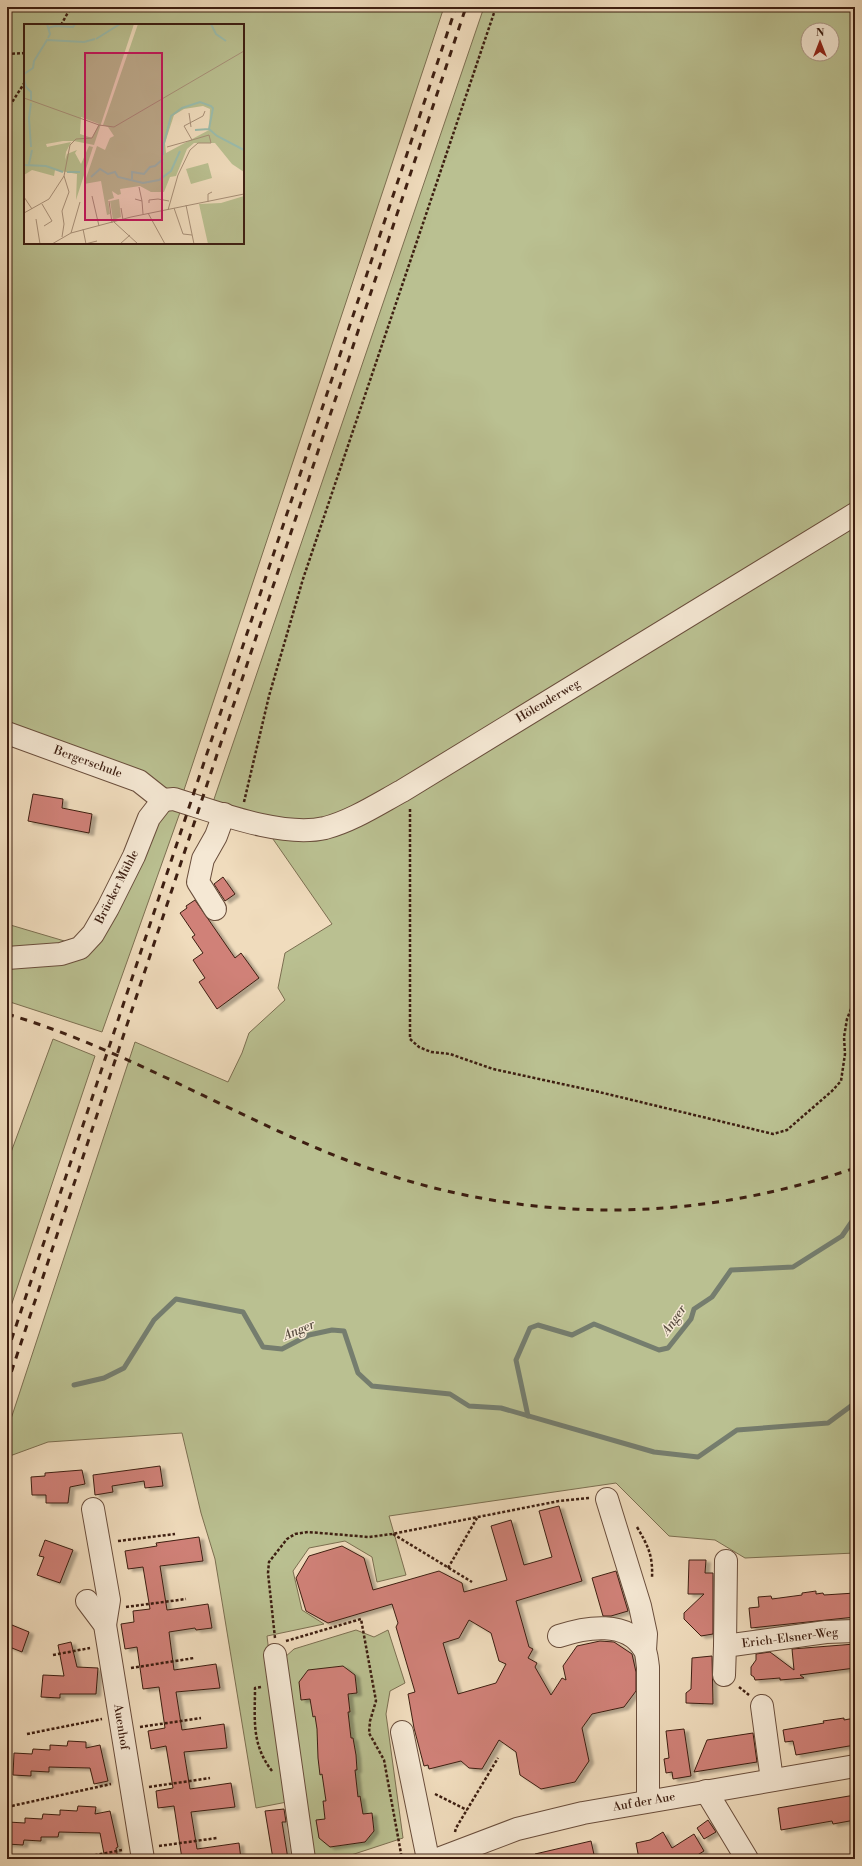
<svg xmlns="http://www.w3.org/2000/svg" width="862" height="1866" font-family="'Libre Bodoni',serif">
<defs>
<filter id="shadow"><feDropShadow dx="4.5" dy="2.5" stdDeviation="1" flood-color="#0004"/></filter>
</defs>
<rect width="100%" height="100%" fill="#f0dcbd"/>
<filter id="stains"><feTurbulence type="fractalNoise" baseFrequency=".005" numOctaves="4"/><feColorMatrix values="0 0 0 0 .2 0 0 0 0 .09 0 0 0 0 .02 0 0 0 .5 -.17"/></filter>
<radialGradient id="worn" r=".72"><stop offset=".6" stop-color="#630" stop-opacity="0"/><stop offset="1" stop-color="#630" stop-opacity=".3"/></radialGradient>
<!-- green -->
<g fill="#bac091" stroke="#7c6f51" fill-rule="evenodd">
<path d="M7,7h437l-263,792 -174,-69zM25,25h218v218h-218z"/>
<path d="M484,7h371v1546l-110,5 -30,-18 -46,-4 -53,-53 -227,33 17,59 -29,7 -5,-25 -27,-16 -36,7 -16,23 9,39 22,14 -57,12 20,166 -31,6 -41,-249 -14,-46 -19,-80 -134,9 -41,15v-26l128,-389 93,40 14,-29 7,-20 36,-33 -7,-12 7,-35 47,-29 -66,-95 58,-4 -113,-17zM808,30h24v24h-24z"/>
<path d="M183,804l-81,228 -95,-31v-40l74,-12 69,-131z"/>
<path d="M7,924l71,21 -71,10z"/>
<path d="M53,1039l42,17 -88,262v-155z"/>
<path d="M356,1630l18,7 14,-7 17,53 -15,8 -4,23 17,124 -64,21h-25l-30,-201 10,-9z"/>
</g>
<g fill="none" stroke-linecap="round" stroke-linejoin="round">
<!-- stream -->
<g stroke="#757d6e" stroke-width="5">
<path d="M74,1385l30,-7 20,-10 30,-48 22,-21 67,13 20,35 19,2 27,-14 23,-5 12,1 14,42 14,13 78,8 19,12 32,2 153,44 44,5 39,-27 91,-7 27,-20"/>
<path d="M528,1416l-12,-56 14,-32 8,-3 34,10 22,-11 65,26 9,-2 23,-29 3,-10 18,-12 19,-27 62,-3 49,-31 13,-19"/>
</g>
</g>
<!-- building -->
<g fill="#d08178" stroke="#3d1e11" fill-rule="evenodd" filter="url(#shadow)">
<path d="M33,794l30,5 -1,9 30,6 -3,19 -61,-12z"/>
<path d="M223,877l12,17 -10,7 -11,-17z"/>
<path d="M195,900l40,58 6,-5 18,25 -42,31 -18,-27 6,-4 -12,-18 10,-7 -11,-16 3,-2 -15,-22 7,-5 -1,-2z"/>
<path d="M160,1466l3,20 -18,2 -1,-7 -32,5 1,6 -18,3 -2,-20z"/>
<path d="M82,1470l3,14 -15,3 -2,16h-22v-8h-14l-1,-18 14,-1v-3z"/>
<path d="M559,1506l23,75 -66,20 13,46 4,2 -5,9 9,5 -2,4 16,28 11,-17 4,2 -3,-14 14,-20 23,-5 14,1 18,12 4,18v19l-12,16 -32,7 -10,14 7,33 -14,21 -34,7 -21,-14 -4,-23 -17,-12 -17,29 -13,-1 -8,-7 -32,8 -1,-4 -4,1 -10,-38 -6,-34 7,-2 -19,-65 2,-4 -6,-19 -64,19 -22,-12 -10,-33 13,-22 33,-10 22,12 9,32 66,-19 23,12 2,9 43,-12 -16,-54 20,-6 13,45 28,-8 -13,-46zM469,1620l22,13 8,28 7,3 -10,19 -38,11 -15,-51 16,-5z"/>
<path d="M199,1537l4,24 -43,5 7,44 41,-6 4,24 -16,2 -1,-2 -26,4 5,38 42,-6 4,24 -44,4 6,38 42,-6 3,24 -43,4 6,37 41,-6 4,24 -44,5 6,37 42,-6 2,16h-59l-8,-53 -16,2 -2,-17 17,-3 -7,-42 -15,3 -3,-18 17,-3 -6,-41 -16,2 -6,-42 -12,2 -4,-25 13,-2 -1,-11 17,-2 -7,-42 -15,2 -3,-18 32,-5 -1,-3z"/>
<path d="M45,1540l28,10 -13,33 -23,-8 7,-18 -5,-1z"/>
<path d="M689,1560h17l-1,13h8v61l-12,2 -17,-17v-6l20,-19h-16z"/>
<path d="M616,1571l12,40 -17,5h-8l-11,-38z"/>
<path d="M816,1591v3l7,-1 1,2 31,-2v24l-104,11 -2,-20 10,-1 -1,-10 13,-1 1,3 30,-4v-2z"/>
<path d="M7,1623l22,9 -7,20 -15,-6z"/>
<path d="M71,1642l6,25 21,1 -2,26h-36v4l-19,-1 2,-22 21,1 -6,-31z"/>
<path d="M855,1644v24l-55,7 4,3 -24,2v-2l-25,2 -1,-3 -3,-2v-8l5,-7v-6l14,-2 24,18 -2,-21z"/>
<path d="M712,1656l1,48 -27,-1v-10l5,-4 1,-31z"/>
<path d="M343,1666l12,9 2,18 -9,1 2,18h-2l3,26h2l3,17 1,15h-2l3,27 2,-1 3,18 9,-1 2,18 -9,11 -35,5 -11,-9 -3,-18 9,-1 -2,-18h3l-4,-27 -2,1 -2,-17 -1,-29 -2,-13 -2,1 -3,-18 -9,1 -2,-18 9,-12z"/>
<path d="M844,1718v2l11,-2v27l-59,10 -3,-14 -8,1 -2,-12 41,-7 -1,-2z"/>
<path d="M684,1729l7,47 -18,3 -1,-7 -6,1 -2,-14 5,-1 -3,-27z"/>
<path d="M753,1733l4,29 -63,10 13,-32z"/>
<path d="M68,1741l18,1v6l14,-3 8,36 -14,3 -4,-16 -41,-1v5l-18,-1v5l-18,-1 1,-22 18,1 1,-5 17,1v-5l17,1z"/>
<path d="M855,1795v25l-22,4 -1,-3 -51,9 -3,-22z"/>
<path d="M78,1806l18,1 -1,7 15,-3 8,36 -2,1 2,11h-13l-5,-26 -41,-1 -1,5h-17v4l-17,-1 -1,5 -16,-1 1,-22 17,1v-5l17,1 1,-5 17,1v-5l17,1z"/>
<path d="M284,1809l2,13h-4l6,37h-15l-8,-48z"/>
<path d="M708,1820l8,12 -12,7 -7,-11z"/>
<path d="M663,1832l9,16 22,-14 10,17 -13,8h-52l-3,-16 14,-3z"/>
<path d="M591,1841l4,18h-60v-5z"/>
</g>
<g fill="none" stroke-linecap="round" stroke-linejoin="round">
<!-- minor casing -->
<g stroke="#6a4e3c" stroke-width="24">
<g id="minor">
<path d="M7,733l132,48 24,19"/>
<path d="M163,800l11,-1c42,13 108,39 151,29 27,-7 53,-24 77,-37l453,-277"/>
<path d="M215,909l-17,-27 5,-23 13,-23 8,-22"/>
<path d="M7,958l54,-4 19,-6 13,-14 15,-26 26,-52 15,-38 14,-18"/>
<path d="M607,1499l33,107 6,28 -1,16"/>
<path d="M93,1509l16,91 -4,25"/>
<path d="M87,1601l18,24 38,234"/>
<path d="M559,1636c27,-9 68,-16 85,13 3,4 3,12 4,18v134"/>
<path d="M725,1646l1,-85"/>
<path d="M275,1655l29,204"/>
<path d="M724,1675l1,-29 101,-14 29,-1"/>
<path d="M762,1706l10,74"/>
<path d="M402,1732l26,127"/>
<path d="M706,1791l41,68"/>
<path d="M438,1859l79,-30 66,-16 272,-47"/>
</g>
</g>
<!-- path -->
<g stroke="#3d1e11" stroke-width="2.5" stroke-dasharray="3 2" stroke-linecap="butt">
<path d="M61,25l10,-18"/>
<path d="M7,54l18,-1"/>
<path d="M7,110l18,-28"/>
<path d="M244,802l25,-106 34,-117 193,-572"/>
<path d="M410,809v230l9,8 12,5 19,2 43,15 106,23 174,42 14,-4 45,-39 9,-10 4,-27 -1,-17 3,-18 8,-20"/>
<path d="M637,1527c11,19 16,28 15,51"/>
<path d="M393,1534l79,48"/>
<path d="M118,1541l57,-7"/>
<path d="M448,1568l29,-50"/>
<path d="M126,1607l60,-8"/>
<path d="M275,1638l-7,-65 1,-11 18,-23 8,-5 13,-2 61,5 23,-3 167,-33 30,-3"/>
<path d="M286,1641l75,-22 15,82 -6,20 -1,12 15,27 18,99"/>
<path d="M53,1655l37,-7"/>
<path d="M131,1668l63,-10"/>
<path d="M261,1687l-6,1c0,31 -4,56 17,83"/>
<path d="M739,1687l10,8"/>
<path d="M140,1727l61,-9"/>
<path d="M27,1734l75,-15"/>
<path d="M149,1787l61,-9"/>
<path d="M435,1794l32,16"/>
<path d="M7,1807l104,-23"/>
<path d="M455,1832l1,-4 42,-70"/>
<path d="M159,1846l58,-8"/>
<path d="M75,1859l47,-9"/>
</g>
<!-- minor -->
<use href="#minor" stroke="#f5e8d4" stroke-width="22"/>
<!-- rail -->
<g stroke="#3d1e11" stroke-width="3" stroke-dasharray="7 7" stroke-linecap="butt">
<path d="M7,1014c108,32 208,91 312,135 174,74 356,81 536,19"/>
<path d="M7,1353l449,-1346"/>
<path d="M7,1385l459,-1378"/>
</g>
</g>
<g text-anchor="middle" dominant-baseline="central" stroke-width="3" stroke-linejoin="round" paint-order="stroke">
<!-- street labels -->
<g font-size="12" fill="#3d1e11" stroke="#f5e8d4">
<text transform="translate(548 701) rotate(-31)">Hölenderweg</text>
<text transform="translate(88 762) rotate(20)">Bergerschule</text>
<text transform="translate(117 887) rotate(-63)">Brücker Mühle</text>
<text transform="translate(790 1638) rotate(-7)">Erich-Elsner-Weg</text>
<text transform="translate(121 1727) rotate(81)">Auenhof</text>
<text transform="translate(644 1802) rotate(-10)">Auf der Aue</text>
</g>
<!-- water labels -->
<g font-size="13" font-style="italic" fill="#594d40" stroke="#f5e8d4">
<text transform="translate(674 1320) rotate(-55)">Anger</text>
<text transform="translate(299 1330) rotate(-23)">Anger</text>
</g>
</g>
<!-- overview -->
<g transform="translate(24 24)">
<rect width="220" height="220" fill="#f0dcbd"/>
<path d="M0,0h110l-40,121 -20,-4h-11l-17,3 1,3 24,-5 -5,10 -1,8 2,-6 10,-4 -2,3 6,11 8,-18 4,1 -17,53 1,-26 -22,-4 -1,6 -22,-6 -8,5zM57,93l18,7 -7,14 -12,-4zM114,0h106v148l-12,-8 -17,-21h-21l-7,6 -11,27 -6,1 -6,15h-13l-11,-6 -20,3 1,5 -3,1 -6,-4 2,7 -6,2 2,14 -3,1 -6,-34 -17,3 13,-38 8,4 5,-12 4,-2 -6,-9 -5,-2zM179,82l7,3 -1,21 -43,23 -1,-10 9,-28 10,-6zM184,139l4,15 -21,6 -5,-15zM220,172v48h-36l-9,-40 22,-1zM95,175l2,18 -8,3 -3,-19z" fill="#bac091" fill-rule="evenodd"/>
<path fill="none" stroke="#9bbcac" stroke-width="2" d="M23,0l3,10 -2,4M187,0l5,10 10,7M24,4l7,-2 18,1 2,-3M72,15l24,-15M0,50l9,-6 1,-7 13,-21 37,2 11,-3M0,55l2,8 5,5v8M7,79l-2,15 2,29M185,105l8,7 27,14M171,106l14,-1M139,131v-8l8,-31 11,-8 18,-6 11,4 2,2 -4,21M5,140l3,-14M0,141l22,1 17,6M43,148h13M67,153l9,-8 8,5 7,-2 3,5 25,6 16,-3 12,-9 9,-20M108,155v-7l12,2 6,-7 5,-1 8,-7"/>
<path fill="none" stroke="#a89078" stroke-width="1" d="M0,74l75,27 15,2 130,-76M165,89l2,14M143,123l25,-7M115,163l3,14M68,172l7,30M0,173l8,12M111,175l7,2 1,13M85,177l3,22M184,178v-8l4,-2M125,179v-3l9,-1 11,2M18,180l10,17 -8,5M162,181l8,39M97,184l2,12M150,184l9,26 9,1M144,186l10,-35 12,-25 8,-7h13l-2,-8 -17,5 -8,-14 19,-10 2,-5M0,189l25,-14 15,-23 6,-31 6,-6 16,-1 7,-13M124,189l17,31M12,195l4,25M90,198l24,22M59,205l3,15M47,209l9,-31M38,213l2,-13 -2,-13 7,-19 -5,-16M28,220l19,-11 60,-16 113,-23M61,220l12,-3M96,220l10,-9"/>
<path fill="#c2185b" fill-opacity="0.15" stroke="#c2185b" stroke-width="2" d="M61,29h77v167h-77z"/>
<rect width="220" height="220" fill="none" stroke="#3d1e11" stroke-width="2"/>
</g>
<!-- margin -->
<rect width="862" height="1866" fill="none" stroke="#f0dcbd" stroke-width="24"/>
<rect x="8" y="8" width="846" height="1850" fill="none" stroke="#3d1e11" stroke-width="2"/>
<rect x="12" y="12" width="838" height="1842" fill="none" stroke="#3d1e11"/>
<!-- north arrow -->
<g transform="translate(820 42)"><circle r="19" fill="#f5e8d4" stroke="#ab9786"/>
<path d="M0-3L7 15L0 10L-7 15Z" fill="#8f2418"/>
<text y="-6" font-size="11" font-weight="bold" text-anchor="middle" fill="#3d1e11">N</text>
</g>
<rect width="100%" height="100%" filter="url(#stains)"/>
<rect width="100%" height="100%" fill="url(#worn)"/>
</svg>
